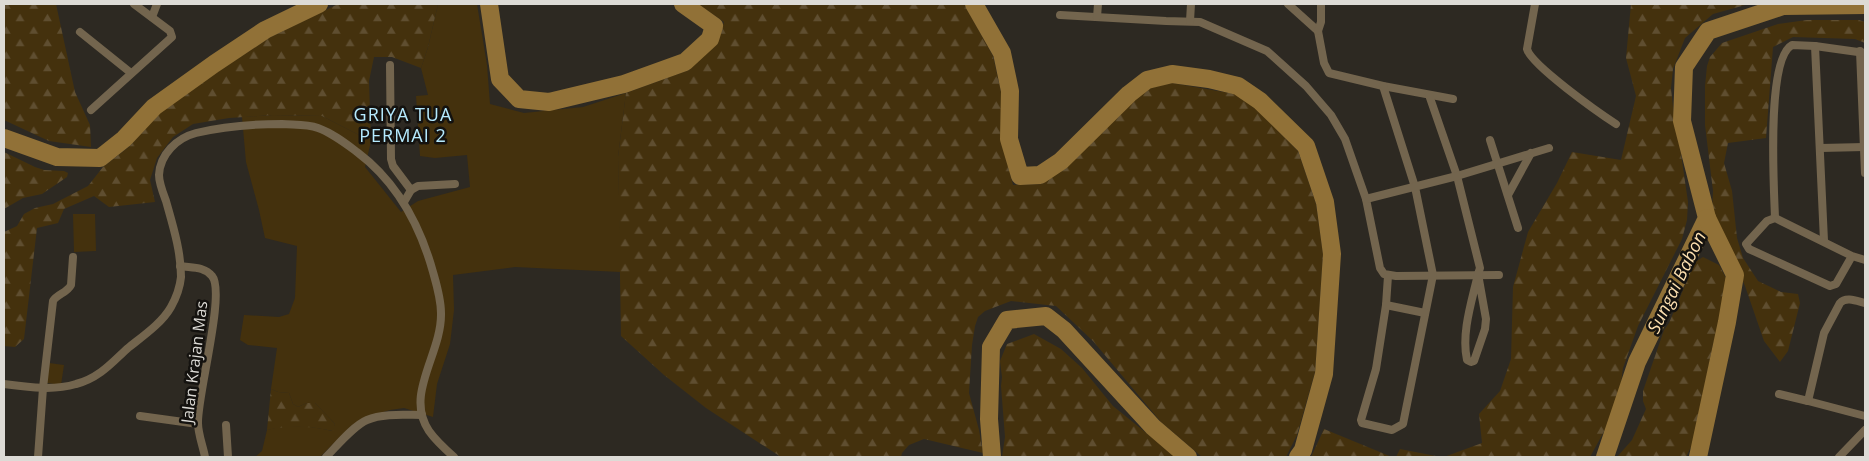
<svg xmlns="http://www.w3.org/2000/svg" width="1869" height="461" font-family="'Open Sans',sans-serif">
<defs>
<pattern id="forest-firs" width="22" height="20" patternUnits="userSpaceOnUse" patternTransform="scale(1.25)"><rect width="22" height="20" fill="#44310d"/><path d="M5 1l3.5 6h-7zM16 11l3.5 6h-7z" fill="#5f4e30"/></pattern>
</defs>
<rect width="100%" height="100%" fill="#2d2922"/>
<!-- grass -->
<g fill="#44310d">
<path d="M438,4h39l10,61 3,39 34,9 59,-6 43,-14 -8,64 3,115 -106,-5 -62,8 1,35 -4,34 -13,40 -4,33 -29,-9 -14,2 -29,9 -10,7 -31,31h-65l7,-6 5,-21c21,-6 45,-4 65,1l3,-7 -20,-21h-8l-9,4 -5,-3 -4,-11 -11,-1 -7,-3 6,-41 -29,-3 -8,-5 4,-25 35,2 10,-3 6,-16 2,-52 -32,-8 -6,-28 -13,-48 -4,-45 31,-2 49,1 49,25 -6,26 36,45 17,-11 52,-14 -3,-32 -32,3 -15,-2 -4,-60 12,-1 -7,-27 7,-21z"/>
<path d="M73,214h22l1,37 -22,1z"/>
<path d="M49,363l15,2 -3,20 -14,-2z"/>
</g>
<!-- forest -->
<g fill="url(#forest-firs)">
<path d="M4,4h52l19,88 15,33 1,22 -42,-6 -45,-21z"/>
<path d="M338,4h100l-10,43 -7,21 -29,-11h-18l-5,24 2,60 -49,-25 -49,-1 -44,3 -36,6 -20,13 -16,21 -7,22 5,22 -46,5 -15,-11 -30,13 -6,14 -21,5 -13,111 -9,8 -11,-1v-114l13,-6 7,-12 11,-6 18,-4 35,-18 15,-19 27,-21 30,-33 59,-42 50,-33z"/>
<path d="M698,4h266l29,52 8,36v48l12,45 29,-1 25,-17 68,-67 16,-12 21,-5 63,11 20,14 43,43 18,53 7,50 -8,118 -18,63 -11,22h-84l-41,-35 -68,-81 -37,-35 -45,-5 -26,10 -7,6 -3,9 -3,19 -3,48 10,37 4,23 -59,-14 -15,6 -7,8 -1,4h-120l-75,-49 -42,-33 -43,-39 -3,-179 8,-64 63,-23 28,-27 7,-21z"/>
<path d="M1631,4h118l-36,10 -28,24 -12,31 -2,19 3,29 6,30 8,55 -1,18 -5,19 -44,87 -15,42 -5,38 -28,51h-146l38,-14 -3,-29 21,-23 11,-32 2,-72 15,-55 29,-49 15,-31 49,8 15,-64 -10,-38z"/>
<path d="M1807,20h52l6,2v21l-10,-4 -62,-2 -20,10 -7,91 -38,5 -4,20 8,28 5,47 6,20 15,23 23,11 17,2 2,9 -12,48 -8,11 -16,-21 -19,-55 -33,-76 1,-19 -8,-66v-39l2,-20 3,-9 12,-14 56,-19z"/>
<path d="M4,152l31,15 9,3 20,1 4,2 -1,4 -25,17 -19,4 -19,11z"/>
<path d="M1703,257l16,8 8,15 -1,23 -13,41 -20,99 -7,14h-69l15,-17 14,-31 -3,-8v-10l21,-61 5,-7 26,-61z"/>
<path d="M1034,334l27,15 21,19 31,38 63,51h-174l3,-20 -4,-51 1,-9 -2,-16 7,-17z"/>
<path d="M271,389l7,3 11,1 4,11 5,3 9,-4h8l20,21 -2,7c-22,-5 -44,-6 -66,-1z"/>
<path d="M1324,429l68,28h-81z"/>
<path d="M1400,449l41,8h-45z"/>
</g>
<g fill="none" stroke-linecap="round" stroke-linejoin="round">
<!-- river -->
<g stroke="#917137" stroke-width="18">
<path d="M489,4l11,75 19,20 30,3 75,-18 61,-22 25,-23 4,-13 -31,-22"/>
<path d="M974,4l28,49 8,38 -1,48 11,37 20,-1 21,-14 68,-67 18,-14 25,-6 37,5 29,7 22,15 46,45 19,56 7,52 -8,120 -21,76 -5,7"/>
<path d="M4,138l53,19 43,1 24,-19 30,-32 60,-43 51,-34 54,-26"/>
<path d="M992,457l-3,-38 2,-72 16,-27 39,-4 18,14 89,97 35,30"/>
<path d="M1605,457l32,-95 70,-144 -25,-97 2,-54 24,-36 75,-25 82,-1"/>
<path d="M1698,457l29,-135 8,-47 -28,-57"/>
</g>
<!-- minor -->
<g stroke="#73654e" stroke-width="8">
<path d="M1288,4l30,27 6,32 5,10 54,13 70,13"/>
<path d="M1535,4l-8,45c4,16 72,64 89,75"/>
<path d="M1060,15l106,6 34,1 67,29 39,35 25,29 14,24 21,60 14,69 4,6 12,2 103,-1"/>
<path d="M152,17l5,-13"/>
<path d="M1097,17l1,-13"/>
<path d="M1190,21l1,-17"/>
<path d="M1318,31l3,-9v-18"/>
<path d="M80,32l51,41"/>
<path d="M1815,46l9,195"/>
<path d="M1860,51l5,122"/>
<path d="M390,65l1,94 2,7 18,24"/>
<path d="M1383,86l32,101 18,88 -30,149 -11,6 -30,-7 -1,-3 15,-51 10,-64 2,-29"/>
<path d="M1429,95l28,81 23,92 -2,6 8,45 -1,10 -11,32 -3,1 -4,-2c-6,-27 5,-59 11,-86"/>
<path d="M91,110l81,-73 -2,-6 -36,-27"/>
<path d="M1490,140l28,88"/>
<path d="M1821,148l43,-1"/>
<path d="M1508,195l23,-42"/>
<path d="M1366,199l91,-23 92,-28"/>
<path d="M404,202l7,-12 7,-4 37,-2"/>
<path d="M1775,218c-1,-30 -9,-159 17,-173l23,1 50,7"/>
<path d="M1852,256l-77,-38 -8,3 -21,23 3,5 81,37 6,-2 16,-28 13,4"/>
<path d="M180,266c11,2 24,0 32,10 14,16 -15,120 -14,147 0,11 5,23 7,34"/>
<path d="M1865,303c-8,-2 -19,-7 -25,0l-16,30 -16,68 57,15"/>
<path d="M1386,305l39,8"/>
<path d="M4,384c23,3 49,7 72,0 8,-2 18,-7 25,-12 10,-7 18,-16 27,-24 15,-12 34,-25 43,-41 5,-9 9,-20 10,-30 0,-26 -8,-51 -15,-76 -3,-8 -7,-18 -7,-26 1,-21 18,-37 37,-42 29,-7 56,-9 86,-9 12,1 25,0 36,4 14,5 27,15 39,24 40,30 63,73 76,120 4,14 8,27 8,41 1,41 -37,81 -12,118 7,10 16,18 25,26"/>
<path d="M1779,394l29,7"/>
<path d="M140,416l58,8"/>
<path d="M226,425l2,32"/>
<path d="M38,457l5,-69 10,-87c4,-7 14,-8 18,-16l2,-28"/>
<path d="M326,457c11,-11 27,-31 41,-37 16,-7 38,-5 55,-5"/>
<path d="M1839,457l26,-27"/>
</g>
</g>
<g text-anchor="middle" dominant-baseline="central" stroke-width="5" stroke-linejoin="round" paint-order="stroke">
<!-- street labels -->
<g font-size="16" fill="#dddbd6" stroke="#14120f">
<text transform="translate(194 362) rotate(-83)">Jalan Krajan Mas</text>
</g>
<!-- neighbourhood labels -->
<g font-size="18" letter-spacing="1" fill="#b5eafe" stroke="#14120f">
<text x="403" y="114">GRIYA TUA<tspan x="403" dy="21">PERMAI 2</tspan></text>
</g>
<!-- water labels -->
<g font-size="18" font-style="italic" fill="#fcdfaf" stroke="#14120f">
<text transform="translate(1676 282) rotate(-64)">Sungai Babon</text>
</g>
</g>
<!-- border -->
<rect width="1869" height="461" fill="none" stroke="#dddbd6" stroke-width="10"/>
</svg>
